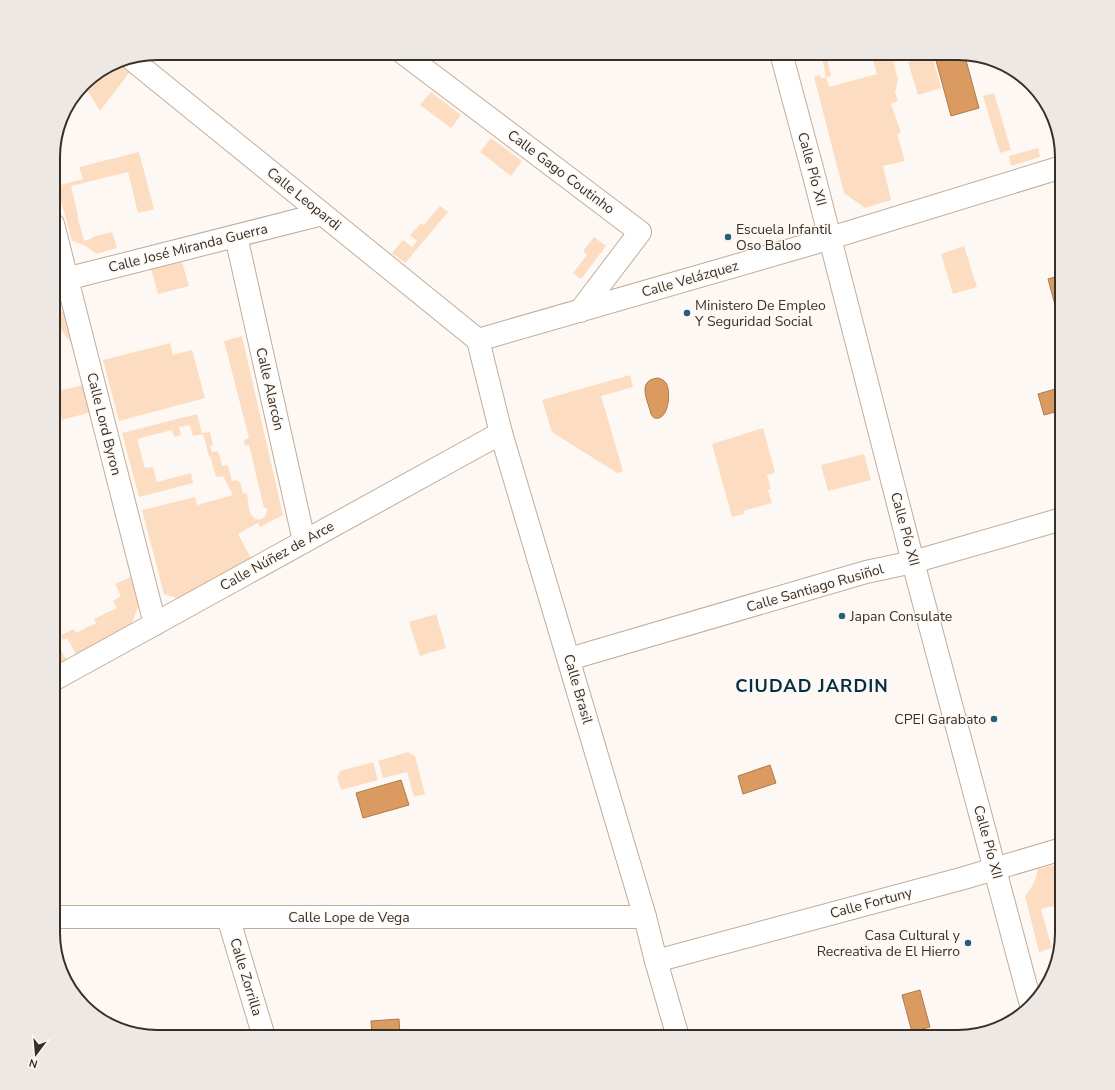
<svg xmlns="http://www.w3.org/2000/svg" width="1115" height="1090" font-family="'Nunito Sans',sans-serif">
<rect width="100%" height="100%" fill="#fdf8f3"/>
<!-- green -->
<g fill="#fcddc1">
<path d="M821,53h25l-19,6 4,17 -5,1 3,10 48,-13 -6,-21h20l7,27 -3,12 3,9 -7,3 10,29 -4,1 8,27 -22,5 8,34 -26,8 -21,-15 -30,-116 6,-2 1,4 5,-2z"/>
<path d="M932,55l9,33 -23,7 -10,-33z"/>
<path d="M115,62l14,11 -29,38 -15,-24 9,-12z"/>
<path d="M431,92l30,23 -10,13 -31,-23z"/>
<path d="M994,93l17,57 -11,3 -17,-57z"/>
<path d="M491,138l31,23 -11,15 -31,-24z"/>
<path d="M1038,148l2,9 -29,9 -2,-10z"/>
<path d="M139,152l15,57 -16,4 -10,-41 -57,14 7,29h-1l7,26 9,-3 -1,-1 20,-5 5,16 -21,6c-7,-7 -14,-10 -24,-13l-15,-55 26,-7 -4,-12z"/>
<path d="M440,206l8,6 -43,51 -13,-10 11,-13 9,7 5,-6 -7,-6 11,-12 3,2z"/>
<path d="M594,237l12,9 -25,33 -8,-6 14,-18 -4,-4z"/>
<path d="M964,246l13,41 -24,7 -12,-40z"/>
<path d="M182,262l7,24 -31,8 -7,-25z"/>
<path d="M53,310l12,2 9,35 -16,-21 -5,-3z"/>
<path d="M242,336l41,179 -23,12 -2,-4 -20,11 13,24 -72,41 -15,-5 -22,-84 53,-13 2,8 36,-10 -10,-19 -7,1 -6,-21h-1l-6,-22 -10,2 -3,-11 -11,2 2,8 -7,2 -2,-7 -35,9 8,29 8,-1 4,15 34,-9 2,10 -54,14 -17,-64 75,-19 5,19 8,-1 3,13 -3,1 2,6 5,-1 1,2h1l3,13 6,-1 4,16 6,-1v2h2l3,12 4,-1c1,7 1,17 5,23 6,8 16,1 15,-8h-3l-15,-63 -4,1 -1,-6 5,-2 -25,-97z"/>
<path d="M170,343l3,12 19,-5 13,48 -86,23 -16,-61z"/>
<path d="M630,375l3,12 -32,9 22,75 -6,2 -65,-41 -10,-32z"/>
<path d="M83,385l8,27 -29,8 -8,-28z"/>
<path d="M763,428l12,45 -8,2 4,14 -3,1 4,13 -29,8 1,3 -12,3 -20,-73z"/>
<path d="M864,454l7,26 -43,11 -7,-26z"/>
<path d="M132,576l7,28 -8,21 -54,31 -10,-18 -4,2 -2,-5 13,-6 2,4 20,-10 -2,-4 23,-11 -4,-7 8,-5 -6,-12z"/>
<path d="M436,614l10,34 -26,8 -11,-34z"/>
<path d="M56,641l11,20 -14,8v-26z"/>
<path d="M408,752l7,4 10,38 -11,3 -7,-25 -24,6 -5,-17z"/>
<path d="M373,762l5,18 -37,10 -4,-12 3,-7z"/>
<path d="M1062,863v41l-21,5 11,39 -13,4 -14,-56c7,-8 11,-16 13,-27z"/>
</g>
<!-- water -->
<g fill="#db9b60" stroke="#aa7b4f">
<path d="M948,53h16l15,55 -28,8 -16,-59z"/>
<path d="M1062,275v51l-1,1 -13,-48z"/>
<path d="M658,378c3,1 6,2 8,5 5,8 3,32 -7,35 -4,1 -6,0 -8,-4 -3,-13 -15,-34 7,-36z"/>
<path d="M1062,387v23l-18,5 -6,-21z"/>
<path d="M770,765l6,18 -33,11 -5,-18z"/>
<path d="M401,780l8,25 -46,13 -7,-25z"/>
<path d="M920,990l10,37 -18,5 -10,-37z"/>
<path d="M399,1019l1,15 -28,2 -1,-15z"/>
</g>
<g fill="none" stroke-linecap="round" stroke-linejoin="round">
<!-- street casing -->
<g stroke="#c3ac97" stroke-width="24">
<g id="street">
<path d="M403,53l237,179 -60,79"/>
<path d="M130,58l348,282"/>
<path d="M53,224l102,400"/>
<path d="M236,236l68,305"/>
<path d="M54,282l268,-68"/>
<path d="M478,340l23,93 144,484 11,44 22,76"/>
<path d="M478,340l326,-94 258,-79"/>
<path d="M569,659l297,-87 47,-10 149,-43"/>
<path d="M53,680l448,-247"/>
<path d="M53,917h592"/>
<path d="M228,917l36,120"/>
<path d="M656,961l308,-83 98,-29"/>
</g>
</g>
<!-- secondary casing -->
<g stroke="#c3ac97" stroke-width="24">
<path id="secondary" d="M781,53l32,119 100,390 118,443"/>
</g>
<!-- street -->
<use href="#street" stroke="#fff" stroke-width="22"/>
<!-- secondary -->
<use href="#secondary" stroke="#fff" stroke-width="22"/>
</g>
<!-- markers -->
<g fill="#2b5d7a" stroke="#fdf8f3" stroke-width="1.5">
<circle cx="728" cy="237" r="4"/>
<circle cx="687" cy="313" r="4"/>
<circle cx="842" cy="616" r="4"/>
<circle cx="994" cy="719" r="4"/>
<circle cx="968" cy="943" r="4"/>
</g>
<g text-anchor="middle" dominant-baseline="central" stroke-width="3" stroke-linejoin="round" paint-order="stroke">
<!-- street labels -->
<g font-size="14" fill="#382f27" stroke="#fdf8f3">
<text transform="translate(812 169) rotate(75)">Calle Pío XII</text>
<text transform="translate(561 172) rotate(37)">Calle Gago Coutinho</text>
<text transform="translate(304 199) rotate(39)">Calle Leopardi</text>
<text transform="translate(188 248) rotate(-14)">Calle José Miranda Guerra</text>
<text transform="translate(690 279) rotate(-16)">Calle Velázquez</text>
<text transform="translate(270 389) rotate(77)">Calle Alarcón</text>
<text transform="translate(104 424) rotate(76)">Calle Lord Byron</text>
<text transform="translate(905 529) rotate(75)">Calle Pío XII</text>
<text transform="translate(277 556) rotate(-29)">Calle Núñez de Arce</text>
<text transform="translate(815 588) rotate(-16)">Calle Santiago Rusiñol</text>
<text transform="translate(578 689) rotate(74)">Calle Brasil</text>
<text transform="translate(988 842) rotate(75)">Calle Pío XII</text>
<text transform="translate(871 903) rotate(-15)">Calle Fortuny</text>
<text x="349" y="917">Calle Lope de Vega</text>
<text transform="translate(246 977) rotate(73)">Calle Zorrilla</text>
</g>
<!-- poi labels -->
<g font-size="14" fill="#382f27" stroke="#fdf8f3" text-anchor="start">
<text x="736" y="229">Escuela Infantil<tspan x="736" dy="16">Oso Baloo</tspan></text>
<text x="695" y="305">Ministero De Empleo<tspan x="695" dy="16">Y Seguridad Social</tspan></text>
<text x="850" y="616">Japan Consulate</text>
<text x="986" y="719" text-anchor="end">CPEI Garabato</text>
<text x="960" y="935" text-anchor="end">Casa Cultural y<tspan x="960" dy="16">Recreativa de El Hierro</tspan></text>
</g>
<!-- district labels -->
<g font-size="18" font-weight="bold" letter-spacing="1" fill="#032d43" stroke="#fdf8f3">
<text x="812" y="686">CIUDAD JARDIN</text>
</g>
</g>
<!-- crop -->
<path d="M0 0H1115V1090H0ZM157 60H958A97 97 0 0 1 1055 157V933A97 97 0 0 1 958 1030H157A97 97 0 0 1 60 933V157A97 97 0 0 1 157 60Z" fill="#ede8e3" fill-rule="evenodd"/>
<path fill="none" stroke="#382f27" stroke-width="2" d="M157 60H958A97 97 0 0 1 1055 157V933A97 97 0 0 1 958 1030H157A97 97 0 0 1 60 933V157A97 97 0 0 1 157 60Z"/>
<!-- north arrow -->
<g transform="translate(36 1054) rotate(196)" stroke="#fdf8f3" stroke-width="3" paint-order="stroke">
<path d="M0-3L7 15L0 10L-7 15Z" fill="#382f27"/>
<text y="-6" font-size="11" font-weight="bold" text-anchor="middle" fill="#382f27">N</text>
</g>
</svg>
